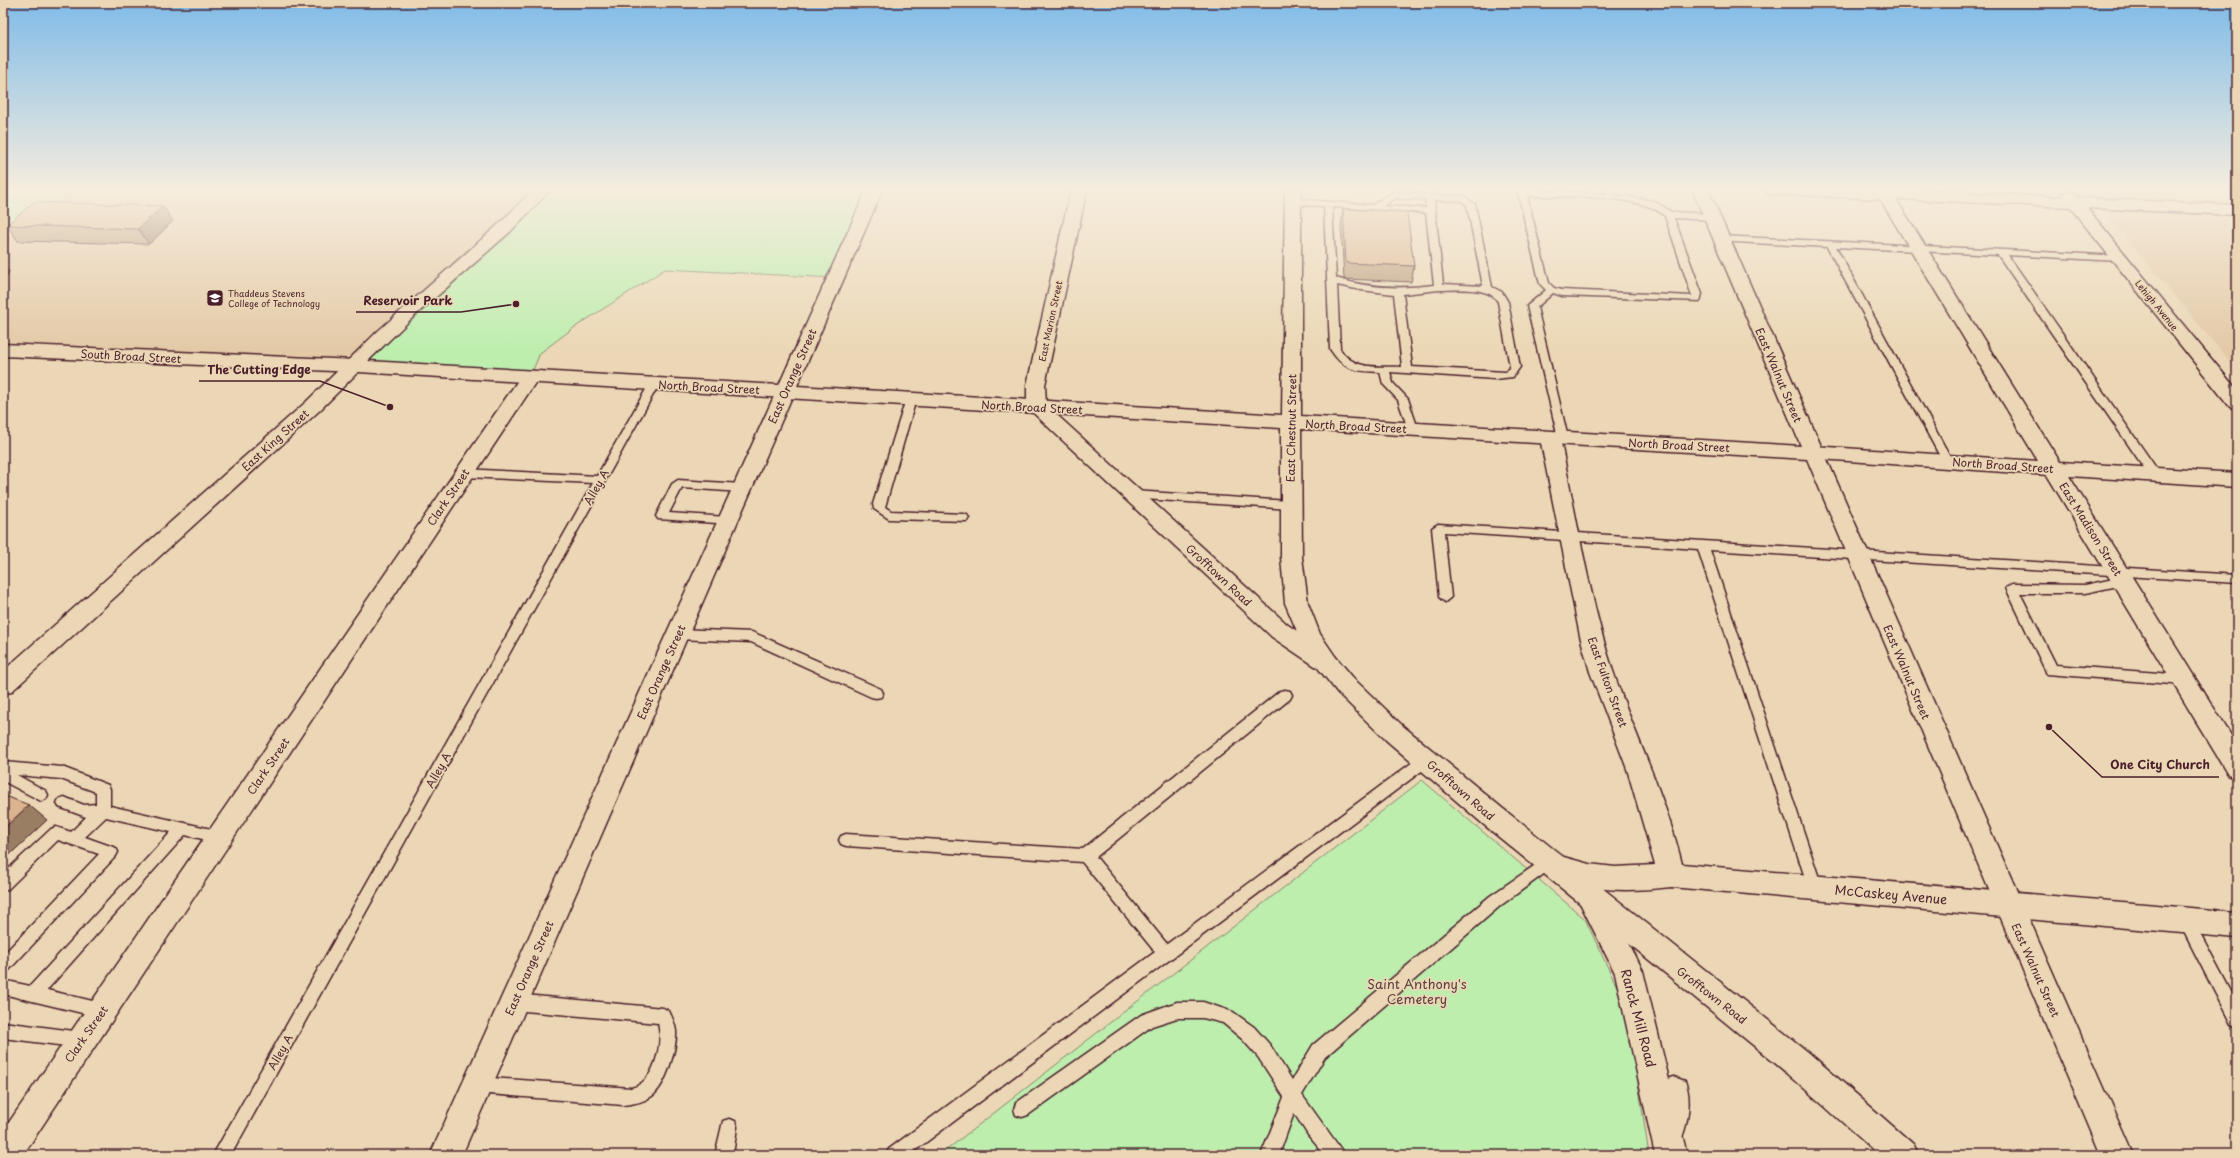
<svg xmlns="http://www.w3.org/2000/svg" width="2240" height="1158" font-family="'Playpen Sans',sans-serif">
<rect width="100%" height="100%" fill="#ebd7b5"/>
<filter id="ink" filterUnits="userSpaceOnUse"><feTurbulence type="fractalNoise" baseFrequency=".025" numOctaves="2"/><feDisplacementMap in="SourceGraphic" scale="8" xChannelSelector="R" yChannelSelector="G"/><feConvolveMatrix kernelMatrix="1 2 1 2 8 2 1 2 1" color-interpolation-filters="sRGB"/></filter>
<g filter="url(#ink)">
<!-- built -->
<g fill="#e3c9a6">
<path d="M3,189h540l-188,177 -352,-16z"/>
<path d="M2085,189h152v181z"/>
</g>
<!-- green -->
<g fill="#bdeeae" stroke="#84866c">
<path d="M11,189h63l-43,37 -28,-4v-27z"/>
<path d="M543,189h332l-40,89 -170,-9 -93,60 -32,24 -10,24 -175,-11z"/>
<path d="M1422,780l163,139 42,89 22,147h-709z"/>
</g>
<g fill="none" stroke-linecap="round" stroke-linejoin="round">
<!-- service casing -->
<g stroke="#4a1f2b" stroke-width="3">
<g id="service">
<path d="M1423,189h8l2,6 31,1 11,8 17,83 10,5 6,10 12,65 -7,10 -18,2 -105,-7 3,11 15,16 10,30 -5,3 -5,-3 -10,-29 -15,-16 -3,-12c-25,-1 -36,-1 -50,-23l-6,-143 -31,-1 -4,-3 4,-3 79,6 21,-13 31,2zM1395,198l30,1 1,9 -43,-2zM1434,200l28,1 5,4 16,81 -40,-2zM1332,207l94,6 8,72c-33,4 -65,4 -98,-7zM1337,285l24,5 33,4 8,73c-23,-1 -48,4 -62,-18zM1439,290c16,0 51,-4 59,12l12,65 -4,5 -94,-5 -9,-73z"/>
<path d="M1517,189l91,5 -1,-5h8l2,6 37,6 17,11 41,2 4,3 -4,3 -38,-2 28,76 -2,7 -138,-5 -9,-3 -16,14 31,131 -5,4 -5,-4 -31,-132 19,-16 -6,-6zM1527,196c34,1 114,-3 138,20l27,80 -130,-6 -8,-2 -5,-5z"/>
<path d="M1953,189h8l7,9 -7,2z"/>
<path d="M1721,236l401,20v4l-3,1 -111,-6 153,220 -6,4 -4,-1 -153,-223 -162,-8 117,215 -5,4 -5,-4 -116,-215 -109,-6v-4z"/>
<path d="M3,269l5,3 -2,3 -3,1z"/>
<path d="M654,381l5,3 -428,771h-18l380,-672 -128,-6 -6,-4 6,-4 132,7 52,-92z"/>
<path d="M911,396l5,3 -31,108 6,4 72,3 4,1 2,3 -2,3 -78,-2 -15,-10 -1,-5 33,-105z"/>
<path d="M678,480l64,4 6,4 -6,4 -60,-4 -13,25 58,4 4,1 2,3 -2,3 -73,-5 -2,-3 16,-32z"/>
<path d="M1133,491l157,10 6,4 -6,4 -161,-11 -2,-3z"/>
<path d="M1438,524l799,51v8l-527,-33 112,337 -2,5 -5,2 -5,-2 -2,-5 -110,-338 -254,-17 7,65 -6,5 -6,-5 -7,-69z"/>
<path d="M2123,577l4,1 2,3 -2,3 -42,9h-65l36,72 128,10 5,1 1,4 -1,4 -5,1 -137,-11 -41,-86 6,-4 73,1z"/>
<path d="M677,629l75,3 129,57 2,4 -2,4 -5,1 -5,-1 -120,-55 -74,-3 -4,-2 -2,-3 2,-3z"/>
<path d="M1285,690l5,1 2,4 -2,4 -194,158 71,87 254,-188 5,-2 5,2 2,4 -2,4 -522,391h-23l3,-6 266,-197 -73,-90 -236,-16 -5,-2 -2,-4 2,-4 5,-2 237,15 197,-158z"/>
<path d="M3,762l59,5 46,18 2,4v17l110,25 5,2 2,4 -2,4 -5,2 -35,-8 -138,155 62,15 2,5 -2,5 -6,3 -100,-24v-14l27,6 141,-154 -65,-15 -21,20 31,11 2,4 -2,4 -108,115 -5,2v-18l96,-101 -41,-14 -50,49 -5,2v-17l48,-45 5,-2 15,5 15,-15 -27,-10 -2,-4 2,-4 5,-2 20,8 12,-1v-12l-35,-13 -44,-4 29,16 2,4 -2,4 -5,2 -38,-20z"/>
<path d="M1547,857l5,1 2,5 -2,5 -52,38 -175,151 -23,38 43,60h-20l-17,-20 -14,-22 -15,42h-18l23,-58 -26,-40 -16,-18 -19,-16 -20,-5h-26l-25,8 -124,89 -6,2 -6,-2 -2,-6 2,-6 125,-88 36,-13h26l30,10 21,15 16,18 22,35 21,-35 177,-149z"/>
<path d="M2186,914l5,2 46,87v24l-6,-3 -50,-98 -3,-5 3,-5z"/>
<path d="M514,994l149,14 6,3c3,6 6,12 7,20 1,17 -10,55 -24,65 -8,6 -19,8 -29,9l-146,-12 -6,-2 -2,-6 2,-6 6,-2 154,11c24,-5 32,-44 27,-65l-144,-13 -6,-3 -2,-5 2,-5z"/>
<path d="M3,1022l79,10 6,2 2,6 -2,6 -6,2 -79,-10z"/>
<path d="M729,1119l6,2 2,6 -4,28h-18l8,-34z"/>
</g>
</g>
<!-- minor casing -->
<g stroke="#4a1f2b" stroke-width="3">
<g id="minor">
<path d="M1071,189h16l-42,196 1,20 242,220 43,29 4,6 -4,6 -8,3 -8,-3 -43,-29 -245,-230v-22z"/>
<path d="M1763,189h127l172,8 1,-4c8,-2 11,-1 16,5l158,7v10l-150,-7 150,182v19l-7,-2 -160,-200 -174,-8 164,263 177,11v14l-168,-11 168,269v32l-9,-3 -181,-299 -241,-17 -3,-5 3,-5 7,-2 225,15 -158,-262 -109,-5 -6,-2z"/>
<path d="M530,371l7,2 2,4 -516,778h-20v-24l520,-758z"/>
<path d="M785,386l7,2 2,4 -332,763h-32l346,-763 2,-4z"/>
<path d="M1550,432l7,1 3,5c16,76 29,160 53,233 22,65 53,126 69,193l555,48v26l-566,-51c-45,5 -78,5 -120,-11l-4,-8 4,-8 9,-4 29,8 26,3 40,-2 -28,-96 -37,-97 -10,-36 -40,-198 3,-5z"/>
<path d="M1674,1077l11,4c7,18 3,42 -4,59l-11,5 -11,-5c-7,-18 -3,-41 4,-59z"/>
</g>
</g>
<!-- tertiary casing -->
<g stroke="#4a1f2b" stroke-width="3">
<path id="tertiary" d="M1593,889l10,3 40,79 44,184h-32l-40,-182 -36,-72 4,-9z"/>
</g>
<!-- secondary casing -->
<g stroke="#4a1f2b" stroke-width="3">
<path id="secondary" d="M3,344l352,16 7,2 2,4 -2,4 -7,2 -352,-16z"/>
</g>
<!-- primary casing -->
<g stroke="#4a1f2b" stroke-width="3">
<path id="primary" d="M534,189h17l-40,42 -101,89 -42,41 411,24 88,-196h16l-86,197 485,29 3,-226h16v227l500,30 -109,-257h16l425,966h-32l-294,-696 -506,-30 1,128 6,46 12,31 15,22 20,24 48,46 99,82 306,244 105,92 5,11h-39l-92,-82 -304,-249 -97,-84 -48,-47 -20,-25 -16,-25 -17,-40 -4,-46v-129l-923,-56 -38,38 -309,282 -8,2v-23l303,-269 72,-71 121,-107z"/>
</g>
<!-- service -->
<use href="#service" fill="#ebd7b5" fill-rule="evenodd"/>
<!-- minor -->
<use href="#minor" fill="#ebd7b5" fill-rule="evenodd"/>
<!-- tertiary -->
<use href="#tertiary" fill="#ebd7b5" fill-rule="evenodd"/>
<!-- secondary -->
<use href="#secondary" fill="#ebd7b5" fill-rule="evenodd"/>
<!-- primary -->
<use href="#primary" fill="#ebd7b5" fill-rule="evenodd"/>
</g>
<!-- wall -->
<g fill="#bb9b79" stroke="#4a1f2b">
<path d="M1343,209l71,57 -3,16 -67,-3 -3,-54z"/>
<path d="M173,221l-24,23 -131,-3 -11,-16z"/>
<path d="M2237,287v8l-3,-4z"/>
</g>
<!-- shaded-wall -->
<g fill="#997e63" stroke="#4a1f2b">
<path d="M3,189h7l-7,5z"/>
<path d="M163,206l10,15 -24,23 -11,-15z"/>
<path d="M29,805l18,15 -44,41v-32z"/>
</g>
<!-- building -->
<g fill="#dab48d" stroke="#4a1f2b">
<path d="M34,202l129,4 -25,23 -131,-4z"/>
<path d="M1343,209l64,3 7,54 -68,-3z"/>
<path d="M3,795l26,10 -26,24z"/>
</g>
</g>
<!-- sky -->
<linearGradient id="sky" x2="0" y2="1"><stop stop-color="#81bce8"/><stop offset="0.54" stop-color="#f6edde"/><stop offset="1" stop-color="#f6edde" stop-opacity="0"/></linearGradient>
<rect width="2240" height="351" fill="url(#sky)"/>
<!-- icons -->
<defs>
<g id="university-square" transform="scale(0.9)"><rect x="-9" y="-9" width="18" height="18" rx="4" fill="#4a1f2b" stroke="#ebd7b5"/><path d="M0-5L7-2L0 1L-7-2ZM-4 1L0 2.5L4 1V4Q0 6-4 4Z" fill="#fff"/></g>
</defs>
<g fill-rule="evenodd">
<use href="#university-square" x="215" y="298"/>
</g>
<g text-anchor="middle" dominant-baseline="central" stroke-width="3.5" stroke-linejoin="round" paint-order="stroke">
<!-- far-poi labels -->
<g font-size="9" fill="#4a1f2b" stroke="#ebd7b5" text-anchor="start">
<text x="228" y="293">Thaddeus Stevens<tspan x="228" dy="10">College of Technology</tspan></text>
</g>
<!-- far-street labels -->
<g font-size="9" fill="#4a1f2b" stroke="#ebd7b5">
<text transform="translate(2157 305) rotate(51)">Lehigh Avenue</text>
<text transform="translate(1050 321) rotate(-78)">East Marion Street</text>
</g>
<!-- street labels -->
<g font-size="11" fill="#4a1f2b" stroke="#ebd7b5">
<text transform="translate(131 356) rotate(3)">South Broad Street</text>
<text transform="translate(1779 375) rotate(67)">East Walnut Street</text>
<text transform="translate(792 376) rotate(-66)">East Orange Street</text>
<text transform="translate(709 387) rotate(3)">North Broad Street</text>
<text transform="translate(1032 407) rotate(3)">North Broad Street</text>
<text transform="translate(1356 426) rotate(3)">North Broad Street</text>
<text transform="translate(1291 428) rotate(-89)">East Chestnut Street</text>
<text transform="translate(275 440) rotate(-42)">East King Street</text>
<text transform="translate(1679 445) rotate(3)">North Broad Street</text>
<text transform="translate(2003 465) rotate(4)">North Broad Street</text>
<text transform="translate(596 487) rotate(-61)">Alley A</text>
<text transform="translate(448 497) rotate(-56)">Clark Street</text>
<text transform="translate(2091 529) rotate(58)">East Madison Street</text>
<text transform="translate(1219 575) rotate(43)">Grofftown Road</text>
<text transform="translate(661 672) rotate(-66)">East Orange Street</text>
<text transform="translate(1907 672) rotate(67)">East Walnut Street</text>
<text transform="translate(1608 682) rotate(70)">East Fulton Street</text>
<text transform="translate(268 766) rotate(-56)">Clark Street</text>
<text transform="translate(438 770) rotate(-61)">Alley A</text>
<text transform="translate(1461 790) rotate(41)">Grofftown Road</text>
<text transform="translate(529 968) rotate(-66)">East Orange Street</text>
<text transform="translate(2036 970) rotate(66)">East Walnut Street</text>
<text transform="translate(1712 995) rotate(38)">Grofftown Road</text>
<text transform="translate(86 1034) rotate(-55)">Clark Street</text>
<text transform="translate(280 1052) rotate(-61)">Alley A</text>
</g>
<!-- near-street labels -->
<g font-size="13" fill="#4a1f2b" stroke="#ebd7b5">
<text transform="translate(1891 894) rotate(5)">McCaskey Avenue</text>
<text transform="translate(1639 1018) rotate(75)">Ranck Mill Road</text>
</g>
<!-- near-park labels -->
<g font-size="13" fill="#5b3e3f" stroke="#ebd7b5">
<text x="1417" y="983">Saint Anthony's<tspan x="1417" dy="15">Cemetery</tspan></text>
</g>
</g>
<!-- callouts -->
<path fill="none" stroke="#4a1f2b" stroke-width="1.5" d="M516 304L461 312H356M390 407L320 381H199M2049 727L2102 777H2219"/>
<g fill="#4a1f2b" stroke="#ebd7b5" stroke-width="1.5">
<circle cx="516" cy="304" r="4"/>
<circle cx="390" cy="407" r="4"/>
<circle cx="2049" cy="727" r="4"/>
</g>
<g font-size="12" text-anchor="middle" font-weight="bold" fill="#4a1f2b" stroke="#ebd7b5" stroke-width="3.5" stroke-linejoin="round" paint-order="stroke">
<text x="408" y="305">Reservoir Park</text>
<text x="259" y="374">The Cutting Edge</text>
<text x="2160" y="769">One City Church</text>
</g>
<!-- margin -->
<rect width="2240" height="1158" fill="none" stroke="#ebd7b5" stroke-width="16"/>
<rect x="8" y="8" width="2224" height="1142" fill="none" stroke="#4a1f2b" stroke-width="1.5" filter="url(#ink)"/>
</svg>
